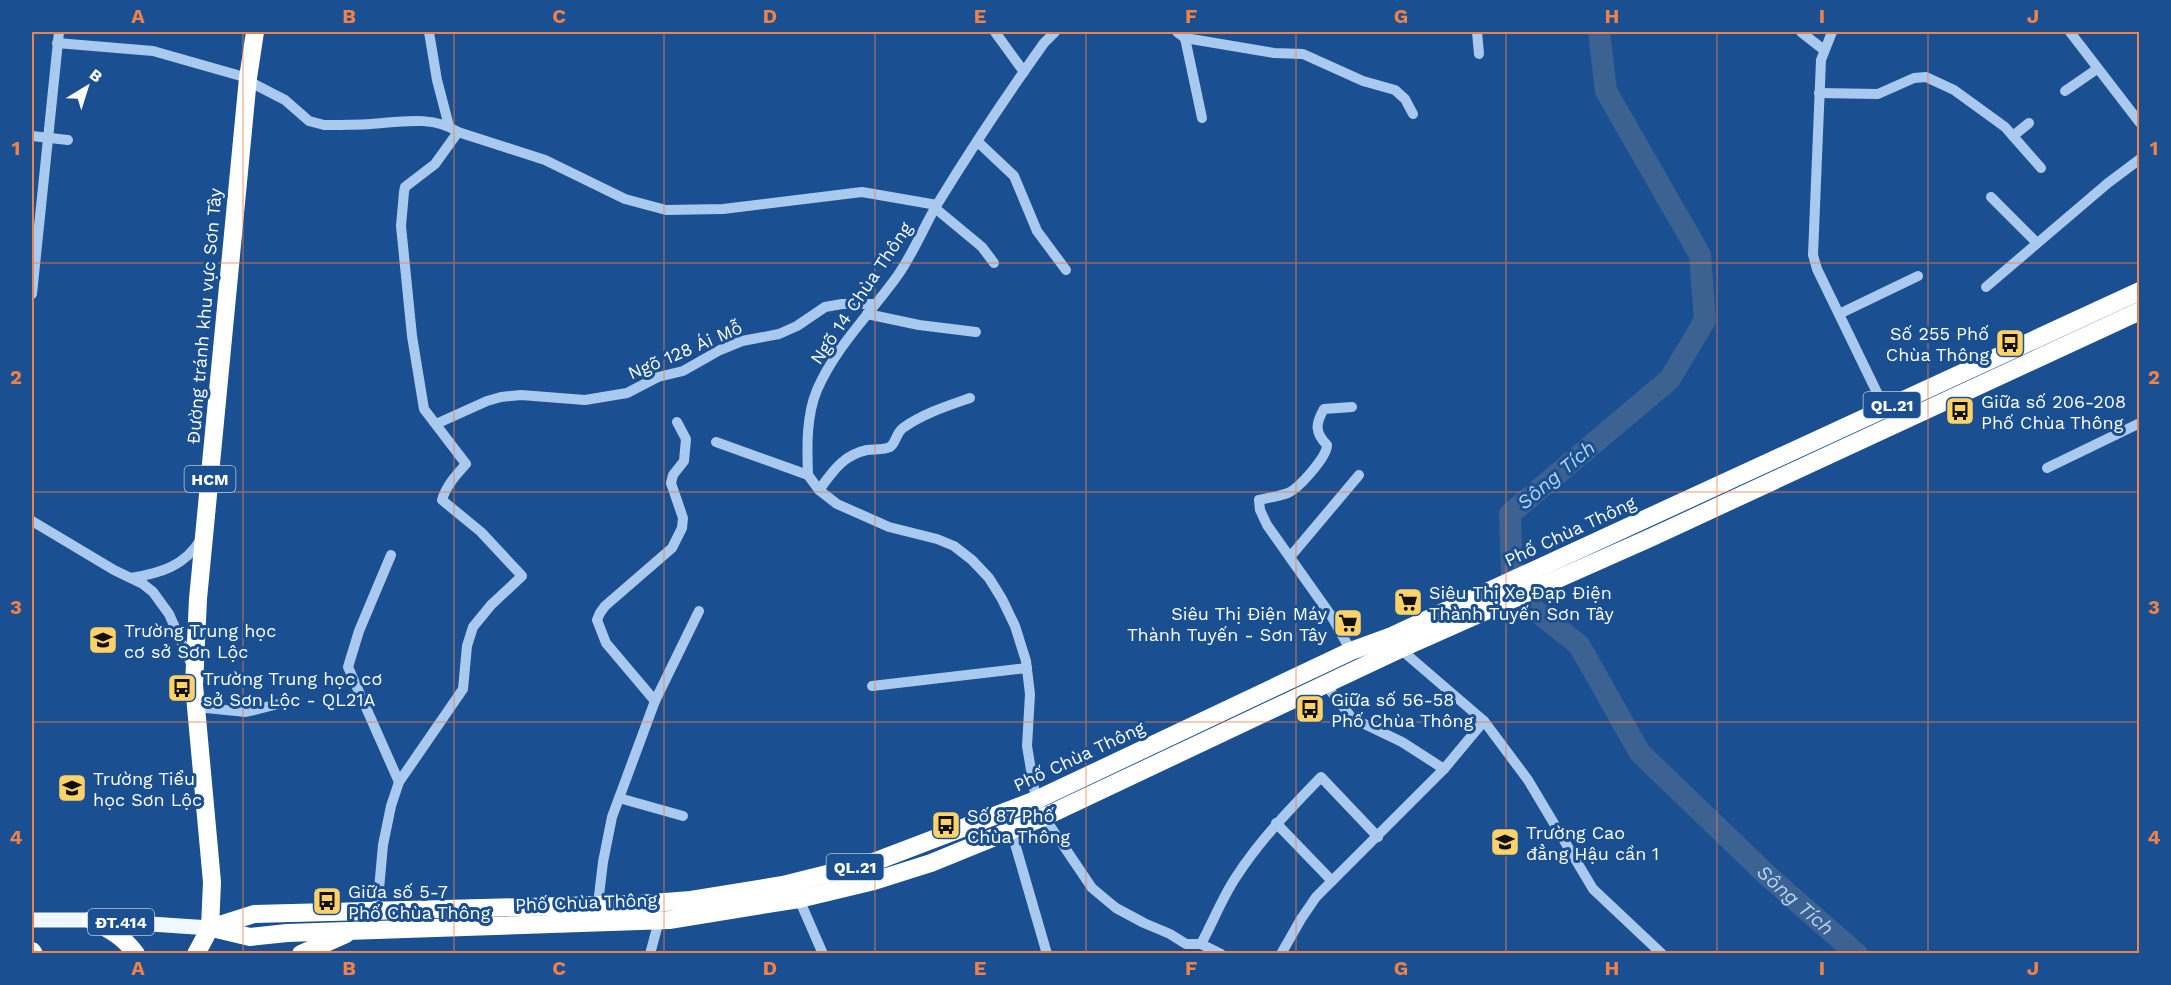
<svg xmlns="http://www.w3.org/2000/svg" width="2171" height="985" font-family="'Work Sans',sans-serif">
<rect width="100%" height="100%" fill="#1a4f91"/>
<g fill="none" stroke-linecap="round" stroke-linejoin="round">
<!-- river -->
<path stroke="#3c6292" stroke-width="22" id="s1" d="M1599,32l7,59 94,164 5,65 -35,59 -160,135 2,61 19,32 48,38 61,108 128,123 89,78"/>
<!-- minor -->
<g stroke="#a9c9ef" stroke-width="10">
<path d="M429,32l8,48 12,46"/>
<path d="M995,32l29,40"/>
<path d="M1055,32l-11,11c-37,52 -73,106 -106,160 -14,23 -24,49 -40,72 -27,38 -62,71 -81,115 -11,26 -10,58 -9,85l11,15 18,14 52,23 48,12 17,7 18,14 17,18 13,21 13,27 11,35 4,33 -3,52 9,54 8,17 48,71 24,20 28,15 26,11 16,10h15l20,10"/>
<path d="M1177,32l8,6 89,15 29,1 60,27 32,9 10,9 8,15"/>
<path d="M1477,32l2,22"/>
<path d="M1801,32l23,18"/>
<path d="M1832,32l-11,28 -8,195 4,14 68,140"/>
<path d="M2070,32l70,91"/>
<path d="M1185,38l17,80"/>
<path d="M57,43l96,8 95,27 6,6 31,16 24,21 15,4c16,0 32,0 47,-1 28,-2 62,-9 87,8l87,28 80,39 41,11 57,-1 139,-17 75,13"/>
<path d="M2065,91l32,-22"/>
<path d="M1819,93l59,1 36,-16 12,-1 28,13 51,37 36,41"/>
<path d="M32,136l36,4"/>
<path d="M2013,136l16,-13"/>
<path d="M978,142l36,34 23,55 29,39"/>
<path d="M1991,197l46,46"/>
<path d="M935,208l47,39 12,16"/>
<path d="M1986,287l122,-104 32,-24"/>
<path d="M32,294l27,-262"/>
<path d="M867,314l52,11 57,7"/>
<path d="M1839,314l79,-38"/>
<path d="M436,424l51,-23 14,-4 20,-2 64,5 42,-7 31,-16 25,-6 37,-21 22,-9 37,-7 18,-8 28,-19 17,-3h32"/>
<path d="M716,442l92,33"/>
<path d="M2047,468l93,-45"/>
<path d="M819,490c14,-19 24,-35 48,-40 7,-1 17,0 23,-3 6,-4 6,-14 13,-19 19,-14 44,-22 67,-30"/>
<path d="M32,521l82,49 29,14 10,8 16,22 23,52"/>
<path d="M391,555l-32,76 -11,36 51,115"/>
<path d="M1290,557l69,-82"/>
<path d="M131,578c30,-5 54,-12 70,-39"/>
<path d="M1398,647l86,74 44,59 65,109 69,65"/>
<path d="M1351,651l-19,-34 -65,-92 -7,-15 -1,-10c10,-2 20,-4 29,-7 11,-5 39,-36 39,-48 -12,-12 -12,-21 -3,-36l28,-2"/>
<path d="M1325,684l27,34 50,24 42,27"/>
<path d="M872,686l155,-18"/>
<path d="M655,701l-49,-58 -9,-23 3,-7 5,-7 67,-58 10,-20 1,-10 -12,-35 2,-8 11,-14 2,-22 -9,-17"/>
<path d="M196,707l50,5 32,-8"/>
<path d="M619,798l64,18"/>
<path d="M1276,823l56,58"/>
<path d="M1011,830l36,124"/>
<path d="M799,899l24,55"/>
<path d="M598,904l5,-42 9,-45 43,-116 44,-90"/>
<path d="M377,911l6,-66 8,-39 8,-24 64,-93 4,-43 6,-19 18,-22 31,-29 -41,-44 -39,-32c4,-14 14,-25 24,-36l-42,-55 -12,-73 -11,-110 3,-34 1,-5 30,-23 23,-32"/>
<path d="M1201,944c12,-22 21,-46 35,-67 24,-37 54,-68 85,-100l57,60"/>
<path d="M650,954l10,-37"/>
<path d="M1281,954l20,-35 15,-22 128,-128 40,-48"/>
</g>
<!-- major -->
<path stroke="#f1f7ff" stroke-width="15" d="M32,920h59l119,8"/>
<!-- highway -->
<g stroke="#fff" stroke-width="18">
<path d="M91,920c18,9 33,17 45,34"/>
<path d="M210,928l44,-14 385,-10 52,-4 92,-15 88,-22 165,-63 315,-149 41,-15 60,-28 688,-317"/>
<path d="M212,928l38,9 37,-4 382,-13 130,-21 75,-18 57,-18 113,-46 356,-168 250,-111 490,-227"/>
<path d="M32,951l2,3"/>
<path d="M196,954l14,-26 2,-46 -18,-197 4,-86 50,-521 7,-46"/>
<path d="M301,954l45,-20"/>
</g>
</g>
<!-- grid -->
<path fill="none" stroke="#ee8249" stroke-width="1.5" stroke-opacity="0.55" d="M243,32v922M454,32v922M664,32v922M875,32v922M1086,32v922M1296,32v922M1506,32v922M1717,32v922M1928,32v922M32,263h2108M32,492h2108M32,722h2108"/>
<!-- icons -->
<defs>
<g id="bus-square" transform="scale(1.5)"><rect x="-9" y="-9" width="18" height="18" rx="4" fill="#ffd267" stroke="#1a4f91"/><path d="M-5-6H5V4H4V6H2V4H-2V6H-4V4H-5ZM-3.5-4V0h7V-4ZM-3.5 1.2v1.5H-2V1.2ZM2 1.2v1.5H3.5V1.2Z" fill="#111"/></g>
<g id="supermarket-square" transform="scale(1.5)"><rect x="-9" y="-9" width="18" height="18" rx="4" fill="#ffd267" stroke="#1a4f91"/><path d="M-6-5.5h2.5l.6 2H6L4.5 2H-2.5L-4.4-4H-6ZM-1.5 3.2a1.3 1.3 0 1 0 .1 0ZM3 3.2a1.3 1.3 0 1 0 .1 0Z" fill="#111"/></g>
<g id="school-square" transform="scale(1.5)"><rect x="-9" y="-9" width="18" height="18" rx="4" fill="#ffd267" stroke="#1a4f91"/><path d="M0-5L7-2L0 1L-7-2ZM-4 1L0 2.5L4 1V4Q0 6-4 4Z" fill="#111"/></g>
<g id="university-square" transform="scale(1.5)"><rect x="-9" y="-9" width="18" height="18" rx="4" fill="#ffd267" stroke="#1a4f91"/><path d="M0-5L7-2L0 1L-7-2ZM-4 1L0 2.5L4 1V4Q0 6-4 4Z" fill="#111"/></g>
</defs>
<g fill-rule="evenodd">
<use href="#bus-square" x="2010" y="343"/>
<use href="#bus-square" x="1960" y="411"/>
<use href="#supermarket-square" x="1408" y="602"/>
<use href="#supermarket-square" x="1348" y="623"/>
<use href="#school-square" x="103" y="640"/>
<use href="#bus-square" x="182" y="688"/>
<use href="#bus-square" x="1310" y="709"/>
<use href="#school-square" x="72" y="788"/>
<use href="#bus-square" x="946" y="825"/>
<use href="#university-square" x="1505" y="842"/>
<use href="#bus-square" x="327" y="901"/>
</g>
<g text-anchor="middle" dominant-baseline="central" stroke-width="6" stroke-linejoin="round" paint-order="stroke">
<!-- shield labels -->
<g fill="#1a4f91" stroke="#bacade" stroke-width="1.5">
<rect x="1863.5" y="392" width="57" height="26" rx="4.5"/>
<rect x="184.5" y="466" width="51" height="26" rx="4.5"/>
<rect x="826.5" y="854" width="57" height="26" rx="4.5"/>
<rect x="88" y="909" width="66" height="26" rx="4.5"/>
</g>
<g font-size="16" font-weight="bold" fill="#fff">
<text x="1892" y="405">QL.21</text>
<text x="210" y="479">HCM</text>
<text x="855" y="867">QL.21</text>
<text x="121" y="922">ĐT.414</text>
</g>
<!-- street labels -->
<g font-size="18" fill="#fff" stroke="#1a4f91">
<text transform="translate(861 293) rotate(-56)">Ngõ 14 Chùa Thông</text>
<text transform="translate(204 316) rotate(-85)">Đường tránh khu vực Sơn Tây</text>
<text transform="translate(685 350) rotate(-23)">Ngõ 128 Ái Mỗ</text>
<text transform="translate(1570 531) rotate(-25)">Phố Chùa Thông</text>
<text transform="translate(1079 756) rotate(-25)">Phố Chùa Thông</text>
<text transform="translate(586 902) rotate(-2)">Phố Chùa Thông</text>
</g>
<!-- poi labels -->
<g font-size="18" fill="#fff" stroke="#1a4f91" text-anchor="start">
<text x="1989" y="333" text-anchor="end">Số 255 Phố<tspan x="1989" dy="21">Chùa Thông</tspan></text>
<text x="1981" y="401">Giữa số 206-208<tspan x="1981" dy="21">Phố Chùa Thông</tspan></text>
<text x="1429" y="592">Siêu Thị Xe Đạp Điện<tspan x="1429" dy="21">Thành Tuyến Sơn Tây</tspan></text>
<text x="1327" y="613" text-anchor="end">Siêu Thị Điện Máy<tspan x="1327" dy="21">Thành Tuyến - Sơn Tây</tspan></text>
<text x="124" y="630">Trường Trung học<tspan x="124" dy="21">cơ sở Sơn Lộc</tspan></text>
<text x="203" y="678">Trường Trung học cơ<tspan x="203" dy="21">sở Sơn Lộc - QL21A</tspan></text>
<text x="1331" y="699">Giữa số 56-58<tspan x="1331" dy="21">Phố Chùa Thông</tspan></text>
<text x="93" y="778">Trường Tiểu<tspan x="93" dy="21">học Sơn Lộc</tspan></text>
<text x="967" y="815">Số 87 Phố<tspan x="967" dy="21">Chùa Thông</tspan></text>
<text x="1526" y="832">Trường Cao<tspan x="1526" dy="21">đẳng Hậu cần 1</tspan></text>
<text x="348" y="891">Giữa số 5-7<tspan x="348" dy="21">Phố Chùa Thông</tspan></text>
</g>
<!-- water labels -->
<g font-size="20" font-style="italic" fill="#b6d3f6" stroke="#1a4f91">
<text transform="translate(1556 475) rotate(-40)">Sông Tích</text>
<text stroke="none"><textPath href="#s1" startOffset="1089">Sông Tích</textPath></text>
</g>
</g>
<!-- border -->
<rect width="2171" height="985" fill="none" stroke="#1a4f91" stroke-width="66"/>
<!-- north arrow -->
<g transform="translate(87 87) rotate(38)" stroke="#1a4f91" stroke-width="4.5" paint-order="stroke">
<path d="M0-4.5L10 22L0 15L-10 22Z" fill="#ffffff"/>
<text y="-9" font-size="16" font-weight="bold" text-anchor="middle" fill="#ffffff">B</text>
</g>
<rect x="33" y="33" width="2105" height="919" fill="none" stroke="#ee8249" stroke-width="2"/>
<g font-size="20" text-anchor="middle" font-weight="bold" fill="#ee8249">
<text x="138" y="23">A</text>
<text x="349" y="23">B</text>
<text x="559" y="23">C</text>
<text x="770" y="23">D</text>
<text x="980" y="23">E</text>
<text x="1191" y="23">F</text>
<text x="1401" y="23">G</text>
<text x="1612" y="23">H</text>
<text x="1822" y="23">I</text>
<text x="2033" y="23">J</text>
<text x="16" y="155">1</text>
<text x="2154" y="155">1</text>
<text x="16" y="384">2</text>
<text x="2154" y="384">2</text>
<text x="16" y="614">3</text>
<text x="2154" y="614">3</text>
<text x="16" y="844">4</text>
<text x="2154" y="844">4</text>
<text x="138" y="975">A</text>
<text x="349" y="975">B</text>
<text x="559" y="975">C</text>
<text x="770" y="975">D</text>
<text x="980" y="975">E</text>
<text x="1191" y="975">F</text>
<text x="1401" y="975">G</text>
<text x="1612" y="975">H</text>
<text x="1822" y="975">I</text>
<text x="2033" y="975">J</text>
</g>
</svg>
